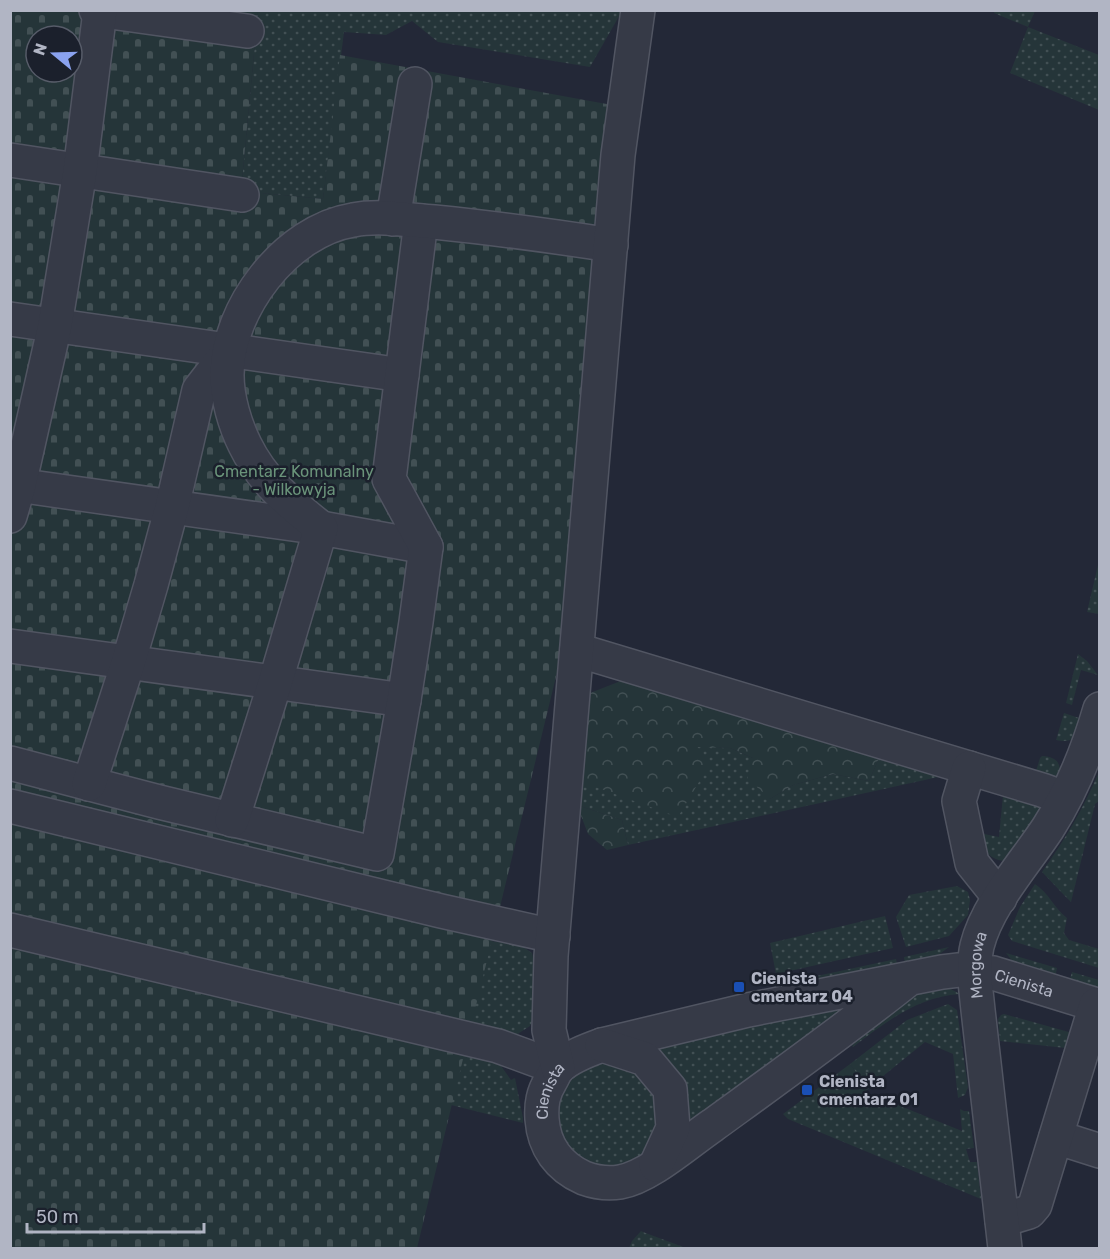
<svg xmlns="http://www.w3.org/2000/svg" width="1110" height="1259" font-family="Rubik,sans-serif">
<defs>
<pattern id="green-dots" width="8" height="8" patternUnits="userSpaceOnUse" patternTransform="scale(1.5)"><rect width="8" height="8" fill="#253539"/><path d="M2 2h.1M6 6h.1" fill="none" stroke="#425054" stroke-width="1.8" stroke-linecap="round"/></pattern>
<pattern id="forest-crowns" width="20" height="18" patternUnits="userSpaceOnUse" patternTransform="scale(1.5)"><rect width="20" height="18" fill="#253539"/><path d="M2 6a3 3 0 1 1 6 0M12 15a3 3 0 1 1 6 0" fill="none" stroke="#425054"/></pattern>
<pattern id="cemetery-stones" width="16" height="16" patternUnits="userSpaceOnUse" patternTransform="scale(1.5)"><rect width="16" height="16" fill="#253539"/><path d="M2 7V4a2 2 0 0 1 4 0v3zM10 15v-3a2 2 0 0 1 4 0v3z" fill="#425054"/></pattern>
</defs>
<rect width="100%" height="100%" fill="#232837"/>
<!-- green -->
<g fill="url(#green-dots)">
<path d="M258,11h364l-32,56 -152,-25 -26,-21 -26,14 -42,-3 -21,167 -82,-8z"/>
<path d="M995,11h40l-7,16 71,28v55l-89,-37 18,-46 -34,-14z"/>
<path d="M1098,565h2l-1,49 -12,-2z"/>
<path d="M1078,654l9,7 11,14 -17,-5 -9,35 -6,-2z"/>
<path d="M1064,713l21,7c-8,15 -9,24 -29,20z"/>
<path d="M696,746l34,2 23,10 17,41 23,-14 40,-11 36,7 13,-30 61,25 -315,69 -6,-25 -45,-15 2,-24z"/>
<path d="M1042,756c19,1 19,11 18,27l-24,-12 4,-13z"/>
<path d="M1099,772v29l-4,3 -24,98 -8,-8 -21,-22c24,-34 41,-63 57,-100z"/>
<path d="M1003,795l46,7 -42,59c-13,0 -19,-6 -27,-16l4,-11 15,3z"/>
<path d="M1035,884c14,9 19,24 32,34l-3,15 5,7 30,9v19l-87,-27 -4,-6 12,-28z"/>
<path d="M957,886l11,6 2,8 -2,15 -19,21 -43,11 -10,-30 13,-22z"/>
<path d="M885,916l8,32 -117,26 -6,-31z"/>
<path d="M491,941l31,5 10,7 4,17 2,39 -8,17 -14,9 -46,-7z"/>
<path d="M949,947l-16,12 -28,7 -1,-9z"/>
<path d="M1006,953l51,15 -2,10 -42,-16z"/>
<path d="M896,959l2,9 -65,11h-21v-2z"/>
<path d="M1072,972l27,8v11l-30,-9z"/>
<path d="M947,987l13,7c-43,3 -74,28 -107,53l-1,-1 6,-8 57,-45z"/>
<path d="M858,1000l-171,131 -41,-84z"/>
<path d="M948,1004l9,6 11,77 -3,8 -7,3 -5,-44 -28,-12 -43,35 -10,-6 -14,4 -8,-11 57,-44z"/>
<path d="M1004,1014l72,20 -1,15 -75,-8 -2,-22 3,-4z"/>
<path d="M465,1048l38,15 -2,3 10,14 4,-2 8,40v5l-72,-18z"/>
<path d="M604,1059l24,3 34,33 -11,58 -32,18 -44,-11 -22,-38 12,-42z"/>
<path d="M826,1082l38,20 14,-5 84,34 -2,-22 4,2h5l5,37 -8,1 4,13h7l4,37 -193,-80 -5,-5z"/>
<path d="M641,1231l2,1 43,16h-57l3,-7z"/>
</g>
<!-- forest -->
<g fill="url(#forest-crowns)">
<path d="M631,677l251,74 -13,30 -36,-7 -40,11 -23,14 -23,-21 6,-20 -23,-10 -33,-1 14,15 -33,55 -99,-36 2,-65 9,-23z"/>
<path d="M577,805l45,15 6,25 -21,5 -19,-16z"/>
<path d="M850,1064l8,11 14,-4 10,6 -17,15 13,5 -14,5 -38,-20z"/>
</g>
<!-- cemetery -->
<path fill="url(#cemetery-stones)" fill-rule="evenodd" d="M10,11h248l-17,180 82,8 17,-144 272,50 -50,547 -145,596h-406zM36,36h36v36h-36z"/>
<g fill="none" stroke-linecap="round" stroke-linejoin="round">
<!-- minor casing -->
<g stroke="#515562" stroke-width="36">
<g id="minor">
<path d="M96,10l151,21"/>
<path d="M10,160l232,35"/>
<path d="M393,219l22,-135"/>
<path d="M10,319l392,56"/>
<path d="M10,484l311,44 105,19"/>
<path d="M10,516l9,-31 36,-160 25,-154 20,-160"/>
<path d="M10,646l394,54"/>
<path d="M577,650l465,140 22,8"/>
<path d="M10,763l149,39 218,52 27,-154 12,-78 10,-75 -37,-68 32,-258"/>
<path d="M969,768l-10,33 13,62 28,35"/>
<path d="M89,784l39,-121 23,-78 21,-78 27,-117 31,-40"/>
<path d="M10,806l431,105 112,25"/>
<path d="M232,820l43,-137 46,-155c-31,-25 -58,-46 -76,-83 -10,-20 -18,-47 -18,-70 0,-66 59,-144 126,-155 26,-5 55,0 81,2 60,6 118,14 177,23"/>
<path d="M10,930l488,116 60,22"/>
<path id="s1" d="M910,978c-64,51 -131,99 -197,147 -25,17 -64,52 -93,57 -12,2 -25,0 -36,-4 -25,-11 -40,-31 -42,-59 -1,-15 1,-26 9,-39 2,-3 4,-9 7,-12 11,-11 30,-18 44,-23l146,-35 194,-38 17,-2 34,3 107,33"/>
<path d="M602,1045l43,14 25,30 3,39 -17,37"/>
<path d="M558,1068l-9,-38 2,-74 67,-801 20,-145"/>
<path d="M1056,1137l44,14"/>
<path d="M1002,1220l27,-8 6,-7 61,-200"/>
<path id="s2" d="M1005,1248l-27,-238c-2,-21 -6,-43 -1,-64 10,-41 48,-83 71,-118 23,-36 40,-78 52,-119"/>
</g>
</g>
<!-- minor -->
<use href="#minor" stroke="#363a47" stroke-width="33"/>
</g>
<!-- markers -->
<g fill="#1a4fb4" stroke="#1b202c" stroke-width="2">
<rect x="733" y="981" width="12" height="12" rx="3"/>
<rect x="801" y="1084" width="12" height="12" rx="3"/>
</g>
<g text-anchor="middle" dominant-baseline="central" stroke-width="5" stroke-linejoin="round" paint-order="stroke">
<!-- park labels -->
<g font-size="16" fill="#6a937a" stroke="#1b202c">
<text x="294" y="471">Cmentarz Komunalny<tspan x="294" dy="18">- Wilkowyja</tspan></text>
</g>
<!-- street labels -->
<g font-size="16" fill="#b1b5c4" stroke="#1b202c">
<text stroke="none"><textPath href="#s2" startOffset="285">Morgowa</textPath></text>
<text stroke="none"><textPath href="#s1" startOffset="1005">Cienista</textPath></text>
<text stroke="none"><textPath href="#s1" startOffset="498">Cienista</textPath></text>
</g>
<!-- poi labels -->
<g font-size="16" font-weight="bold" fill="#b1b5c4" stroke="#1b202c" text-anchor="start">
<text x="751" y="978">Cienista<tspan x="751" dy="18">cmentarz 04</tspan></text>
<text x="819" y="1081">Cienista<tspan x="819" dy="18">cmentarz 01</tspan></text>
</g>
</g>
<!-- border -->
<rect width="1110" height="1259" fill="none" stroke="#b1b5c4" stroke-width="24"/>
<!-- north arrow -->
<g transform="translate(54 54) rotate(289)"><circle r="28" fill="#1b202c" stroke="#575c69" stroke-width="1.5"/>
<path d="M0-4.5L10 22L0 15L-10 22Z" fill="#8aa2ef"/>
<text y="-9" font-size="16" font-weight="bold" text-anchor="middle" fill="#b1b5c4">N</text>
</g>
<!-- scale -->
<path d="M27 1223v9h177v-9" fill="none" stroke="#b1b5c4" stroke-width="3"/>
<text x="36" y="1223" font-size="18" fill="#b1b5c4" stroke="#1b202c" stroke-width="4.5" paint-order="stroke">50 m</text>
</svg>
